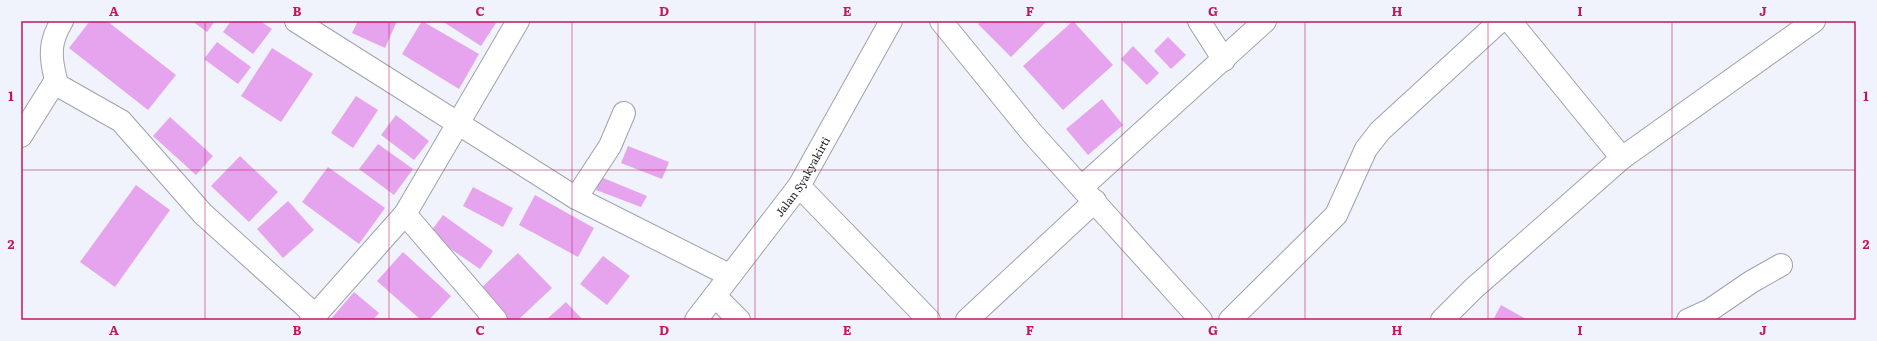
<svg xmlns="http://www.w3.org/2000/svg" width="1877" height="341" font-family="Literata,serif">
<rect width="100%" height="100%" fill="#f0f3fc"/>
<!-- building -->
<g fill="#e6a4ee">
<path d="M90,21h17l69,54 -28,35 -79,-62z"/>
<path d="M192,21h23l-8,11z"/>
<path d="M231,21h29l12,8 -19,25 -30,-22z"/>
<path d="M358,21h39l-12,27 -33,-15z"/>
<path d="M422,21l57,33 -20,35 -57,-35z"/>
<path d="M442,21h50l4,2 -15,23z"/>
<path d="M981,21h66l-36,36 -33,-33z"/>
<path d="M1073,21l40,44 -50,45 -40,-44z"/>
<path d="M1168,37l18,18 -15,14 -17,-18z"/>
<path d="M217,42l34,25 -13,17 -34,-25z"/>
<path d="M1133,46l26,27 -12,12 -26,-26z"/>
<path d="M272,48l41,26 -32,48 -40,-26z"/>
<path d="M356,96l22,14 -25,38 -22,-15z"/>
<path d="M1102,99l21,26 -35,30 -22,-26z"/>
<path d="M396,115l33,26 -15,19 -33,-25z"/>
<path d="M170,117l43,39 -17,19 -43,-39z"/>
<path d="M378,144l35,25 -19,26 -35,-26z"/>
<path d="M628,146l41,16 -7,17 -41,-16z"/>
<path d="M240,156l38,36 -29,30 -38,-36z"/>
<path d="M328,167l57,41 -26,36 -57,-42z"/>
<path d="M601,177l46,19 -6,11 -45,-17z"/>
<path d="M136,185l34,25 -55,77 -35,-25z"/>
<path d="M473,187l40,21 -10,19 -40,-21z"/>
<path d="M535,195l59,33 -16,29 -59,-32z"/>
<path d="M288,201l26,29 -31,28 -26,-29z"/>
<path d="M443,215l50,36 -13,18 -51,-35z"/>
<path d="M403,252l48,44 -22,24h-8l-44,-39z"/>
<path d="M518,253l34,35 -34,32h-13l-27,-29z"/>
<path d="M603,256l27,20 -23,29 -27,-21z"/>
<path d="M354,292l25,21 -6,7h-43z"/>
<path d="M566,302l17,18h-37z"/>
<path d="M1501,305l23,13 -1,2h-30z"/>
</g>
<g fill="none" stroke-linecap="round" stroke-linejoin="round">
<!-- minor casing -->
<g stroke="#9fa2ab" stroke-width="24">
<g id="minor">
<path d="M296,21l280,177 153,77"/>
<path d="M941,21l91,112 169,187"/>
<path d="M1199,21l25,39"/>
<path d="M1510,21l112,137"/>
<path d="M54,83l67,38 82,93 112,101"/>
<path d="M21,136l35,-56c-6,-23 -7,-38 6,-59"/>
<path d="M799,186l130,134"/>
<path d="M1082,187l183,-166"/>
<path d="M576,198l34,-52 14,-33"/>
<path d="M405,214l91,106"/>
<path d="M715,296l24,24"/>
<path d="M311,320l94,-106 113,-193"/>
<path id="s1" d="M696,320l103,-134 92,-165"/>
<path d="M967,320l128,-119"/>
<path d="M1230,320l106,-105 30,-66 14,-18 120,-110"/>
<path d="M1442,320l31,-31 149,-131 192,-137"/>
<path d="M1688,320l22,-10 41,-28 30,-17"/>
</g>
</g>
<!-- minor -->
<use href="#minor" stroke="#fff" stroke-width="22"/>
</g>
<!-- grid -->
<path fill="none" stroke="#c2185b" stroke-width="1" stroke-opacity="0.55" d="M205,21v299M389,21v299M572,21v299M755,21v299M938,21v299M1122,21v299M1305,21v299M1488,21v299M1672,21v299M21,170h1835"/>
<g text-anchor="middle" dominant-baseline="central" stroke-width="3.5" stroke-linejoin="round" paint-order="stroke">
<!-- street labels -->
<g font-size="11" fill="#1f2023" stroke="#f0f3fc">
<text stroke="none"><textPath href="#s1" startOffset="179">Jalan Syakyakirti</textPath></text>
</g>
</g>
<!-- border -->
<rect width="1877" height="341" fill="none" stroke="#f0f3fc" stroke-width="44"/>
<rect x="22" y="22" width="1833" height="297" fill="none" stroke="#c2185b" stroke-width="1.5"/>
<g font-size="13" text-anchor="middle" font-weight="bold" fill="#c2185b">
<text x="114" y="16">A</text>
<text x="297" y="16">B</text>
<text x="480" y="16">C</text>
<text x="664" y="16">D</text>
<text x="847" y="16">E</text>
<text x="1030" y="16">F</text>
<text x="1213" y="16">G</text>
<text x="1397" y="16">H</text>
<text x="1580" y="16">I</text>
<text x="1763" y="16">J</text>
<text x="11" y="101">1</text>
<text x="1866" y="101">1</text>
<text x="11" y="249">2</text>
<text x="1866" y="249">2</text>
<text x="114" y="335">A</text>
<text x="297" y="335">B</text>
<text x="480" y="335">C</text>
<text x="664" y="335">D</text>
<text x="847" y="335">E</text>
<text x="1030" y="335">F</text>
<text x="1213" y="335">G</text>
<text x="1397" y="335">H</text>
<text x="1580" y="335">I</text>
<text x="1763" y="335">J</text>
</g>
</svg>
